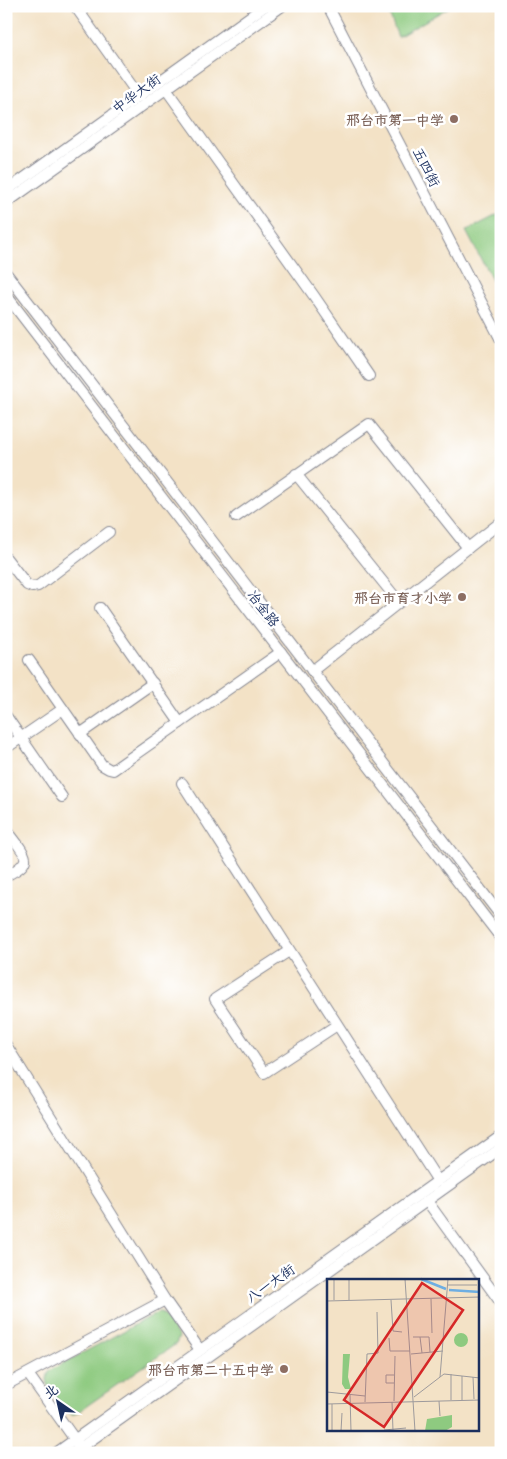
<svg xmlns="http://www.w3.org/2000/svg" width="507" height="1459" font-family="Mali,'LXGW WenKai TC',sans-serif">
<rect width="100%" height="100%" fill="#fff"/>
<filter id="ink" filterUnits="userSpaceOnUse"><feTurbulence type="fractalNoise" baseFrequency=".02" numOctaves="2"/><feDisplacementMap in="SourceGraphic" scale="10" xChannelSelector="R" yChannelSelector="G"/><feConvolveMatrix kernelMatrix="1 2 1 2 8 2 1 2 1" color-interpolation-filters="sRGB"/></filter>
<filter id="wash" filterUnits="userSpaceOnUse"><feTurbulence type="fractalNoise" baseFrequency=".0096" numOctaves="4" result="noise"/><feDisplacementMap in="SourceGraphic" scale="20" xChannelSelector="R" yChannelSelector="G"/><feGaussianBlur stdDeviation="1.12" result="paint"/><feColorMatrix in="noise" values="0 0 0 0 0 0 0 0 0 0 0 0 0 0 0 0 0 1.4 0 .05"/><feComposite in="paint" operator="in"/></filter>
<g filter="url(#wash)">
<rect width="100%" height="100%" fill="#f3e2c6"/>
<!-- green -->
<g fill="#8eca80" stroke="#547c6f">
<path d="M386,6h65l-53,31z"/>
<path d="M501,213v84l-35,-66z"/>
<path d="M157,1313h4l3,3 15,21 -3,7 -101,70h-4l-6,-4 -17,-24 -1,-7 2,-8z"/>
</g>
</g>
<g filter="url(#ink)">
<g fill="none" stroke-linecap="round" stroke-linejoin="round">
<!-- minor casing -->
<g stroke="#878892" stroke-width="12">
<g id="minor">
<path d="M75,6l64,90"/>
<path d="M328,6l173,334"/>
<path d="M166,89l148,207 55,80"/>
<path d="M6,191l259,-185"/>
<path d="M6,203l276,-197"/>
<path d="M6,273l495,643"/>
<path d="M6,295l495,643"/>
<path d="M296,474l103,128"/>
<path d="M236,517l133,-93 99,124"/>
<path d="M6,558l21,27 5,2 6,-1 71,-54"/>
<path d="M100,608l80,115"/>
<path d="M29,660l73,105 7,4 4,1 168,-118"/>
<path d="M312,671l189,-149"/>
<path d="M6,716l56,81"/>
<path d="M80,734l73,-51"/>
<path d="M6,748l57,-39"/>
<path d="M182,783l256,398"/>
<path d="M6,829c4,6 21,25 19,31 -2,8 -13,12 -19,16"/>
<path d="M289,951l-74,48 49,74 73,-48"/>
<path d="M6,1045l159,255 35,50"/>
<path d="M427,1201l74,102"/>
<path d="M28,1374l50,70"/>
<path d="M6,1385l159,-85"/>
<path d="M56,1453l445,-317"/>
<path d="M73,1453l428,-305"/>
</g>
</g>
<!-- minor -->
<use href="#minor" stroke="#fff" stroke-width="10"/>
</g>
</g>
<!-- markers -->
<g fill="#8d6e63" stroke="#fff" stroke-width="2">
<circle cx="454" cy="119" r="5"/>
<circle cx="462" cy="597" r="5"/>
<circle cx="284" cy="1369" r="5"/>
</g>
<g text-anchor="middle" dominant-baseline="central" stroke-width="5" stroke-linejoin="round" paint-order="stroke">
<!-- street labels -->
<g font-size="14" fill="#1b2f5e" stroke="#fff">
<text transform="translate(136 93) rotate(-36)">中华大街</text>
<text transform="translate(427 167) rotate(63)">五四街</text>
<text transform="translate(264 608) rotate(52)">冶金路</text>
<text transform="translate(270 1283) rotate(-35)">八一大街</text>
</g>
<!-- education labels -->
<g font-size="14" font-weight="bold" fill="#785e54" stroke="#fff" text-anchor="end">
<text x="444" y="119">邢台市第一中学</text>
<text x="452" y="597">邢台市育才小学</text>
<text x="274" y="1369">邢台市第二十五中学</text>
</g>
</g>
<!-- overview -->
<g transform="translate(327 1279)">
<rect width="152" height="152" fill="#f3e2c6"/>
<path d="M127 61a7 7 0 1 1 14 0a7 7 0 1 1-14 0ZM16,75h7l-2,23 3,12h-6l-3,-5zM125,136v12l-7,4h-20l2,-12z" fill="#8eca80"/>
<path fill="none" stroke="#6eaee2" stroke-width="2.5" d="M94,0l25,10M122,11l31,2"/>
<path fill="none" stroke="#9d9a9c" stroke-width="1" d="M7,0v21M22,0v21M78,0l10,152M121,6h29M104,20l1,34M64,21l2,31 9,1M0,22l153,-4M86,58h16l1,15M93,58l2,16M62,59l1,13h20M84,75l32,-3M135,97v24M113,98l8,-98M146,98l1,22M67,104h-8v-8h8M0,113l38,4M23,116l1,36M87,118l30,-23 36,4M124,121v-26M67,122l1,-45M112,122l1,15M38,123l2,-48 11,-1 -1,-41M65,123l1,29M0,125l153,-4M57,151l22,-2M5,152v-27M14,152l1,-18M130,152h23"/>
<path fill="#d62828" fill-opacity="0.15" stroke="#d62828" stroke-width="2.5" d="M95,4l41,27 -79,117 -40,-27z"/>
<rect width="152" height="152" fill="none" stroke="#1b2f5e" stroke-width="2.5"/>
</g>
<!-- margin -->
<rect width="507" height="1459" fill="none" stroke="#fff" stroke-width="25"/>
<!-- north arrow -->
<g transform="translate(58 1402) rotate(326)" stroke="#ffffff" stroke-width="4" paint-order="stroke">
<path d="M0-4L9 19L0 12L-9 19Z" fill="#1b2f5e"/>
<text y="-8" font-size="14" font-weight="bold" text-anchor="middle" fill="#1b2f5e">北</text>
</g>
</svg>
